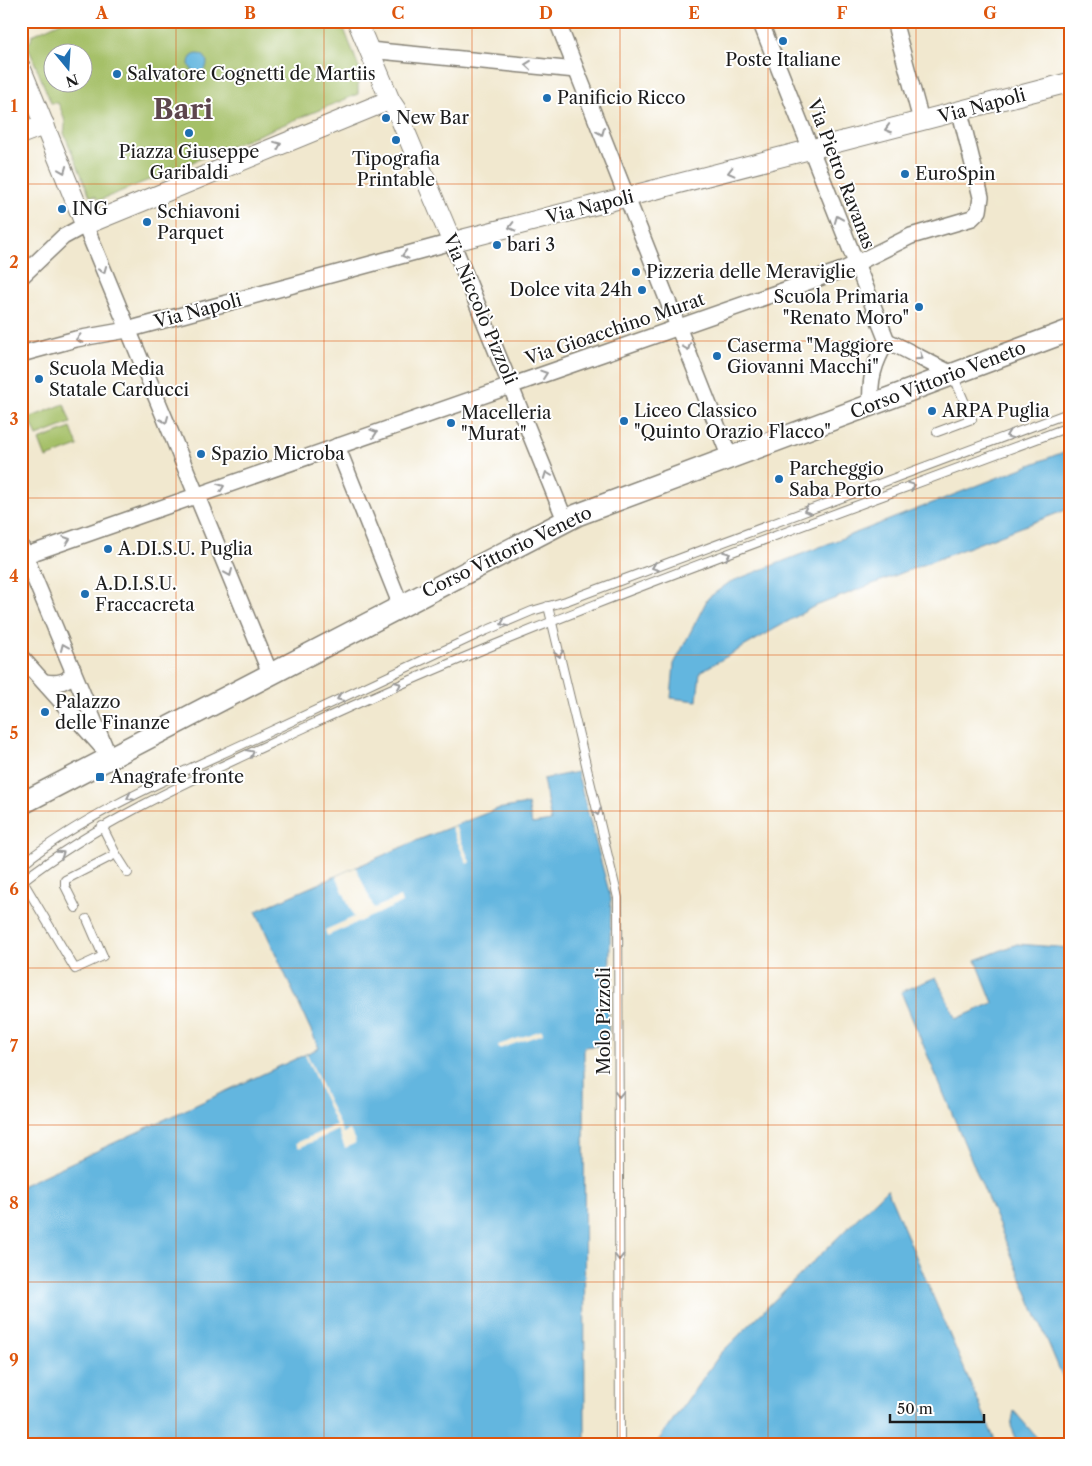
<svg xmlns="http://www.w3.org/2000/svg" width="1092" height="1466" font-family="'Libre Caslon Text',serif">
<rect width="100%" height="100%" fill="#fff"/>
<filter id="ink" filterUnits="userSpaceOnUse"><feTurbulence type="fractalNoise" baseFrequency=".02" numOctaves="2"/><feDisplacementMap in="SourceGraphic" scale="10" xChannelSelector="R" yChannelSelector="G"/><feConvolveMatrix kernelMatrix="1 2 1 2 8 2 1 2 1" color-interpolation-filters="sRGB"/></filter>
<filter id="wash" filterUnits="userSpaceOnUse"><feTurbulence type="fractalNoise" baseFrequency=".0096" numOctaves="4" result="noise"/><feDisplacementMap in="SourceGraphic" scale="20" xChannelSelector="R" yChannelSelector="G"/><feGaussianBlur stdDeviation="1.12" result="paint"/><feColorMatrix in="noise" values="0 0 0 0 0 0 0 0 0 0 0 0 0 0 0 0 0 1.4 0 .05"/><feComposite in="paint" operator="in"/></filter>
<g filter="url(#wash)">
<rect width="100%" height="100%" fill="#f1e8cf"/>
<!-- green -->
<g fill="#a5c067" stroke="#606e42" fill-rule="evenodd">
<path d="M63,21h278l22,57 -5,6v10l-258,106 -5,-4h-5l-26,-63c3,-11 -1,-19 -6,-30h-7l-24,-59 4,-3 1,-6zM52,52h30v30h-30z"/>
<path d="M64,404l7,19 -34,13 -8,-18z"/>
<path d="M71,428l7,18 -32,12 -7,-18z"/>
</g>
<!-- water -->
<g fill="#64b6df" stroke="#40697e">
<circle cx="198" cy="63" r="9"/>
<path d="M1071,449v59l-258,99 -113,65 -3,29 -26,-3 3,-34 34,-66 22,-16z"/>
<path d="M577,772l34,127 -3,146 -24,2 1,398h-564v-259l298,-138 -63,-137 162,-71 79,-31 31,-5 4,20 19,-3 -8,-42z"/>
<path d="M1017,944l54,4v449l-170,-405 35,-15 20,42 37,-16 -17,-43z"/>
<path d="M887,1189l110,256h-342l66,-92z"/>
<path d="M1014,1411l25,29 2,5h-22l-8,-19z"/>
</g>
<!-- pier -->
<g fill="#f1e8cf">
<path d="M455,826l15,36 -3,2 -16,-37z"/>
<path d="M356,867l18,41 26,-11 2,6 -75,33 -2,-6 29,-13 -18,-41z"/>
<path d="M542,1030l1,4 -44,15 -1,-4z"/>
<path d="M307,1054l36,79 7,-3 6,13 -11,5 -7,-18 -39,18 -3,-5 40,-18 -31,-70z"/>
</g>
</g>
<g filter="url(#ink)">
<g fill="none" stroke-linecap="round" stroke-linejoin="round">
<!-- service casing -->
<g stroke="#868276" stroke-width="10">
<g id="service">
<path d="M937,432l35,-13 -19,-44"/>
<path d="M548,606l70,292 2,547"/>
<path d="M116,854l12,19"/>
<path d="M21,865c66,-52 144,-85 220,-120 81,-38 163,-76 244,-114l47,-20 34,-10 505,-189"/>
<path d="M21,878l54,91 28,-13 -16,-37"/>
<path d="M21,882c85,-66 186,-109 283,-154 249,-116 510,-205 767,-302"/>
<path d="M76,908l-11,-22v-6l51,-26 -14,-28"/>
</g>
</g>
<!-- minor casing -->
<g stroke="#868276" stroke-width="18">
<g id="minor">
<path d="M557,21l173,437"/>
<path d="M760,21l127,320"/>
<path d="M894,21l27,99"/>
<path d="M369,50l207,20"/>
<path d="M21,277l42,-40 22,-12 185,448"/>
<path d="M887,341c23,10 43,23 66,33"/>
<path d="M21,354l55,-15 51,-9 325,-88 113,278"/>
<path d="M871,405c-2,-25 3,-42 16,-64"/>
<path d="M337,446l64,160"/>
<path d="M21,546l88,211"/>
<path d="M21,557l824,-288 66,-33 61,-18 7,-7 2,-14 -21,-85"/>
<path d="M21,657l80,89"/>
<path d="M45,682c11,2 26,1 28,-13"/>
</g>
</g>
<!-- tertiary casing -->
<g stroke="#868276" stroke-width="21">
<g id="tertiary">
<path d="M21,68l64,157 305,-125 -33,-79"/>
<path d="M390,100l6,9 56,133 619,-160"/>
<path d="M21,134l24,-9"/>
</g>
</g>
<!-- secondary casing -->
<g stroke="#868276" stroke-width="24">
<path id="secondary" d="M21,804l556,-289 494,-185"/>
</g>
<!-- service -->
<use href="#service" stroke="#fff" stroke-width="8"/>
<!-- minor -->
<use href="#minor" stroke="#fff" stroke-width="15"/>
<!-- tertiary -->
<use href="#tertiary" stroke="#fff" stroke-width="19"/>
<!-- secondary -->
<use href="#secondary" stroke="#fff" stroke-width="21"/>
</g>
<!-- one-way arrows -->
<defs><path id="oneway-chevron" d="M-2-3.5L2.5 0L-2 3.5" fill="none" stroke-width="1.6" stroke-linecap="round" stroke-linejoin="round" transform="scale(1.25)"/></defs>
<g stroke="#999">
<use href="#oneway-chevron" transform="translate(528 65) rotate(-174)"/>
<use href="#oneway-chevron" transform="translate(888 129) rotate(164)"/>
<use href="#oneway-chevron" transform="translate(601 132) rotate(68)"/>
<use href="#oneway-chevron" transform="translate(278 145) rotate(-22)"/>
<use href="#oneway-chevron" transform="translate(63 170) rotate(68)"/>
<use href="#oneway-chevron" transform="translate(731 172) rotate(166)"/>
<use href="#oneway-chevron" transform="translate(838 219) rotate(-112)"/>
<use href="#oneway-chevron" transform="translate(512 227) rotate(166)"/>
<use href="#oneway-chevron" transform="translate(405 255) rotate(165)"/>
<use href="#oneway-chevron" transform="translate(103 270) rotate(68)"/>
<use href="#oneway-chevron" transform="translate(79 339) rotate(168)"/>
<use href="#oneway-chevron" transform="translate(687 347) rotate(69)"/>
<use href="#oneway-chevron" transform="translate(920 357) rotate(34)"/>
<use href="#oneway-chevron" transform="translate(544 374) rotate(-19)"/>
<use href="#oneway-chevron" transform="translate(165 420) rotate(67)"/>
<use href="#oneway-chevron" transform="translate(374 433) rotate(-19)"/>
<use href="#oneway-chevron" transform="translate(1009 435) rotate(159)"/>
<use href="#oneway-chevron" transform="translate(547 475) rotate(-111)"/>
<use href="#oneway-chevron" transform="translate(912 486) rotate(-21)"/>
<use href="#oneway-chevron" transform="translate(221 487) rotate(-20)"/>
<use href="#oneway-chevron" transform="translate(807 510) rotate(159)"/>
<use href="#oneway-chevron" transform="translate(67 540) rotate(-19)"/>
<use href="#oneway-chevron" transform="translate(727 555) rotate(-21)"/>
<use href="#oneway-chevron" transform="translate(655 567) rotate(159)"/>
<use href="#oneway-chevron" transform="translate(229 573) rotate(67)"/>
<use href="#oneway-chevron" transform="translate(504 623) rotate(157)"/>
<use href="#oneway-chevron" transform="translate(64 647) rotate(-113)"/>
<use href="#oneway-chevron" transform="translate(559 654) rotate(76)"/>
<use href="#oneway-chevron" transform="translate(398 685) rotate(-23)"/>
<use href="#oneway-chevron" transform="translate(340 698) rotate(155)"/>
<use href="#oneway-chevron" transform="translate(251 753) rotate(-26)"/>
<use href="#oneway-chevron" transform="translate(130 797) rotate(153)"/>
<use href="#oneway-chevron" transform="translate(597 812) rotate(76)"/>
<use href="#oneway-chevron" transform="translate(61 854) rotate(-34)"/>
<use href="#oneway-chevron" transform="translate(619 1094) rotate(90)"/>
<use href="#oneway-chevron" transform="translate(619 1257) rotate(90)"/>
</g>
</g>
<!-- grid -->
<path fill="none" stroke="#de560d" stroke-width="1" stroke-opacity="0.55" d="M176,21v1424M324,21v1424M472,21v1424M620,21v1424M768,21v1424M916,21v1424M21,184h1050M21,341h1050M21,498h1050M21,655h1050M21,811h1050M21,968h1050M21,1125h1050M21,1282h1050"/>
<!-- markers -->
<g fill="#1f6fb2" stroke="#fff" stroke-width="2">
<circle cx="783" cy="41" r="5"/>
<circle cx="117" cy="74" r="5"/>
<circle cx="547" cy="98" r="5"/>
<circle cx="386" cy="118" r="5"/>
<circle cx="189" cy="133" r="5"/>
<circle cx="396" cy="140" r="5"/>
<circle cx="905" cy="174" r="5"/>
<circle cx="62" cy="209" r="5"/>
<circle cx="147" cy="222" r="5"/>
<circle cx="497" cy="245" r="5"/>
<circle cx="636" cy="272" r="5"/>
<circle cx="642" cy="290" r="5"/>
<circle cx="919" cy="307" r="5"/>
<circle cx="717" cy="356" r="5"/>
<circle cx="39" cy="379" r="5"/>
<circle cx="932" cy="411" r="5"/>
<circle cx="624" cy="421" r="5"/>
<circle cx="451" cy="423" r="5"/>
<circle cx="201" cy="454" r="5"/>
<circle cx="779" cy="479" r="5"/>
<circle cx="108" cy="549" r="5"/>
<circle cx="85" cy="594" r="5"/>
<circle cx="45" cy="712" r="5"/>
<rect x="95" y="772" width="10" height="10" rx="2.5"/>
</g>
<g text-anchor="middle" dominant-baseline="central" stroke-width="4" stroke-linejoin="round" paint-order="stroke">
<!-- poi labels -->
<g font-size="18" fill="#1c1c1c" stroke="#fff" text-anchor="start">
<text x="783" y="60" text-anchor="middle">Poste Italiane</text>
<text x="127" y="74">Salvatore Cognetti de Martiis</text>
<text x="557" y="98">Panificio Ricco</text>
<text x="396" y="118">New Bar</text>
<text x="189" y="152" text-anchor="middle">Piazza Giuseppe<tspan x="189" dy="21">Garibaldi</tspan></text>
<text x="396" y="159" text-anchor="middle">Tipografia<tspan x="396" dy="21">Printable</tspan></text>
<text x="915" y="174">EuroSpin</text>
<text x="72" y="209">ING</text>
<text x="157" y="212">Schiavoni<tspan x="157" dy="21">Parquet</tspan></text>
<text x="507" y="245">bari 3</text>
<text x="646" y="272">Pizzeria delle Meraviglie</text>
<text x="632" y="290" text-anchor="end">Dolce vita 24h</text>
<text x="909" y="297" text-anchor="end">Scuola Primaria<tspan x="909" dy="21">"Renato Moro"</tspan></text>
<text x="727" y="346">Caserma "Maggiore<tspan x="727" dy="21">Giovanni Macchi"</tspan></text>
<text x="49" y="369">Scuola Media<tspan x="49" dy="21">Statale Carducci</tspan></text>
<text x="634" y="411">Liceo Classico<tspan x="634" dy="21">"Quinto Orazio Flacco"</tspan></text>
<text x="942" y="411">ARPA Puglia</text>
<text x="461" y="413">Macelleria<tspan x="461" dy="21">"Murat"</tspan></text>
<text x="211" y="454">Spazio Microba</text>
<text x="789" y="469">Parcheggio<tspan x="789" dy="21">Saba Porto</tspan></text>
<text x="118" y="549">A.DI.S.U. Puglia</text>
<text x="95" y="584">A.D.I.S.U.<tspan x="95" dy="21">Fraccacreta</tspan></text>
<text x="55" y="702">Palazzo<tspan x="55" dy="21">delle Finanze</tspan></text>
<text x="110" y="777">Anagrafe fronte</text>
</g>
<!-- street labels -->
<g font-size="18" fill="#1c1c1c" stroke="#fff">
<text transform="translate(982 106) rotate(-15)">Via Napoli</text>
<text transform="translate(841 174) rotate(69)">Via Pietro Ravanas</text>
<text transform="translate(590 207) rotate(-14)">Via Napoli</text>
<text transform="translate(480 309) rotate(67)">Via Niccolò Pizzoli</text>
<text transform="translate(198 311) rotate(-15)">Via Napoli</text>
<text transform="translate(615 329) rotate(-19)">Via Gioacchino Murat</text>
<text transform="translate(938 380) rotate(-21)">Corso Vittorio Veneto</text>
<text transform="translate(507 552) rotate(-26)">Corso Vittorio Veneto</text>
<text transform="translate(604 1021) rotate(-90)">Molo Pizzoli</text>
</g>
<!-- town labels -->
<g font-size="28" font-weight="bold" fill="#5d464d" stroke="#fff">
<text x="183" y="109">Bari</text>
</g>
</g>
<!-- margin -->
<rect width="1092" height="1466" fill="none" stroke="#fff" stroke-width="55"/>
<!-- north arrow -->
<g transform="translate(68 68) rotate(162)"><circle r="24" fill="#ffffff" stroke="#a4a4a4"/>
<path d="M0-4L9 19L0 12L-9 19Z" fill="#1f6fb2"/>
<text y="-8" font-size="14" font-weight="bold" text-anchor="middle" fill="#1c1c1c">N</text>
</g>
<!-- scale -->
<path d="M890 1414v8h94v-8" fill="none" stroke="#1c1c1c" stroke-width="2.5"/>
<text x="897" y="1414" font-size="15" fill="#1c1c1c" stroke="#ffffff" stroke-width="4" paint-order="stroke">50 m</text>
<rect x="28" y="28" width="1036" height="1410" fill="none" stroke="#de560d" stroke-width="2"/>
<g font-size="16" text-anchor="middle" font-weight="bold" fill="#de560d">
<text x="102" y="19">A</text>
<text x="250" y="19">B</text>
<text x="398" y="19">C</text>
<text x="546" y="19">D</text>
<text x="694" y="19">E</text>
<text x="842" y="19">F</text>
<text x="990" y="19">G</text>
<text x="14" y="112">1</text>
<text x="14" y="268">2</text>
<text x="14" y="425">3</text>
<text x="14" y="582">4</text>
<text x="14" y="739">5</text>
<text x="14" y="895">6</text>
<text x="14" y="1052">7</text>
<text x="14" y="1209">8</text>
<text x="14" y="1366">9</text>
</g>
</svg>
